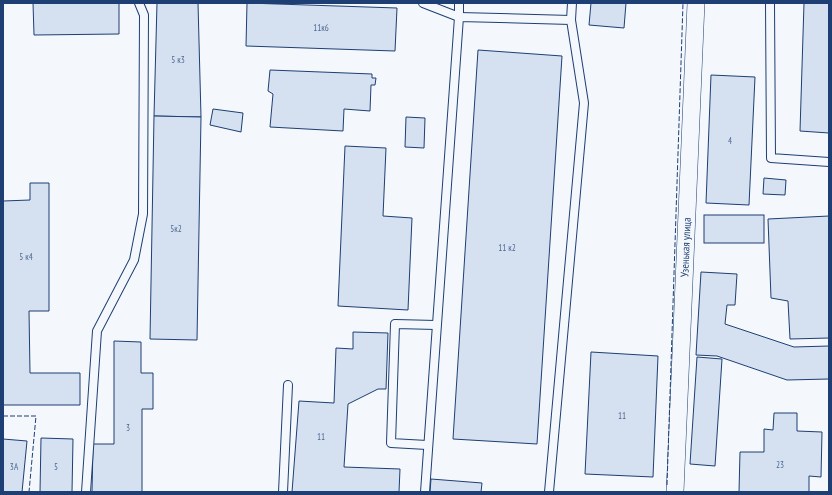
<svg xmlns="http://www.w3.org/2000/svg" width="832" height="495" font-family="'PT Sans Narrow',sans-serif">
<rect width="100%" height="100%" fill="#f4f7fb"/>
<!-- building -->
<g fill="#d5e0f0" stroke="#1d3f73">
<path d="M33,3h86v31l-85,1z"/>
<path d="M157,3h41l3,114 -47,-1z"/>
<path d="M247,3l150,5 -2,43 -149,-5z"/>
<path d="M591,3h35l-2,25 -35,-3z"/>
<path d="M804,3h25v130l-29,-2z"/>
<path d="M478,50l84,6 -25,388 -84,-5z"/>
<path d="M270,70l102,4v4h4l-1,7h-4l-1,26 -26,-2 -1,22 -73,-4 3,-33 -5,-3z"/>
<path d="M711,75l44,2 -6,128 -43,-2z"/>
<path d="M213,109l30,4 -2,19 -31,-7z"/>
<path d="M154,116l47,1 -4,223 -47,-1z"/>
<path d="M406,117l19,1 -1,30 -19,-1z"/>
<path d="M345,146l41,2 -3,68 29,2 -4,92 -70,-4z"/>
<path d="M764,178l22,2 -1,15 -22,-1z"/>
<path d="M30,183h19v128h-20l1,62h50v32h-77v-204l27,-1z"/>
<rect x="704" y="215" width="60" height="28"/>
<path d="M829,216v122l-39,1 -2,-38 -17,-3 -3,-79z"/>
<path d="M701,272l36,2 -2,31h-8l-2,19 69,23 35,-1v33l-42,1 -70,-24 -21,-1z"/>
<path d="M353,332l35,1 -2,56h-8l-30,15 -4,63 56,2 -1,23h-107l7,-91 35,2 2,-55 17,1z"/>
<path d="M114,341l27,1v31h12v36h-11v83h-50l1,-48h21z"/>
<path d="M591,352l67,4 -5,121 -68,-3z"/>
<path d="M697,357l25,2 -7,107 -25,-2z"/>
<path d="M774,413h23v18l25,1 -1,45 -12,-1v16h-70l1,-40h24v-23l9,1z"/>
<path d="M41,438l32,1 -1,53h-32z"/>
<path d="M3,439l24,2 -5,51h-19z"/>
<path d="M431,479l51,4 -1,9h-51z"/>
</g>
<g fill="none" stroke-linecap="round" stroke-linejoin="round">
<!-- service casing -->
<g stroke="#1d3f73" stroke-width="10">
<g id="service">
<path d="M423,3l36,14v-14"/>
<path d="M770,3l1,155 58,4"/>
<path d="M571,20l1,-17"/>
<path d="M427,445l-36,-2 4,-119 41,1"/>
<path d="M86,492l11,-161 37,-71 9,-46 1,-199 -5,-12"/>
<path d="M283,492l5,-107"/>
<path d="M425,492l34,-475 112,3 13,83 -35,389"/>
</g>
</g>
<!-- minor casing -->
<g stroke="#1d3f73" stroke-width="18">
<g id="minor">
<path id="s1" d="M675,492l21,-489"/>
</g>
</g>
<!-- service -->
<use href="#service" stroke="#f4f7fb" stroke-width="8"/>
<!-- minor -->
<use href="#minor" stroke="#f4f7fb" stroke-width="17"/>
<!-- fence -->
<g stroke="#1d3f73" stroke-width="1" stroke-dasharray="5 2" stroke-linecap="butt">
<path d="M3,416h33l-7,76"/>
<path d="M667,485l16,-482"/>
</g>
</g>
<g text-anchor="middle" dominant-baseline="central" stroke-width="3" stroke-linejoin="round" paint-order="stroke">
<!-- number labels -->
<g font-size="9" fill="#4b6792">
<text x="321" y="27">11к6</text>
<text x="178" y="59">5 к3</text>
<text x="730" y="140">4</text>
<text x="176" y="228">5к2</text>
<text x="507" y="247">11 к2</text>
<text x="26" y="256">5 к4</text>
<text x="622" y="415">11</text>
<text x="128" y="427">3</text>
<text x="321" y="436">11</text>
<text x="780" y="464">23</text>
<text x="14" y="466">3А</text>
<text x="56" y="466">5</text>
</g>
<!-- street labels -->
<g font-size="11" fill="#1d3f73" stroke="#f4f7fb">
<text stroke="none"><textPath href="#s1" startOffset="245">Узенькая улица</textPath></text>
</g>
</g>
<!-- border -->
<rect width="832" height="495" fill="none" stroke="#1d3f73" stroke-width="8"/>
</svg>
